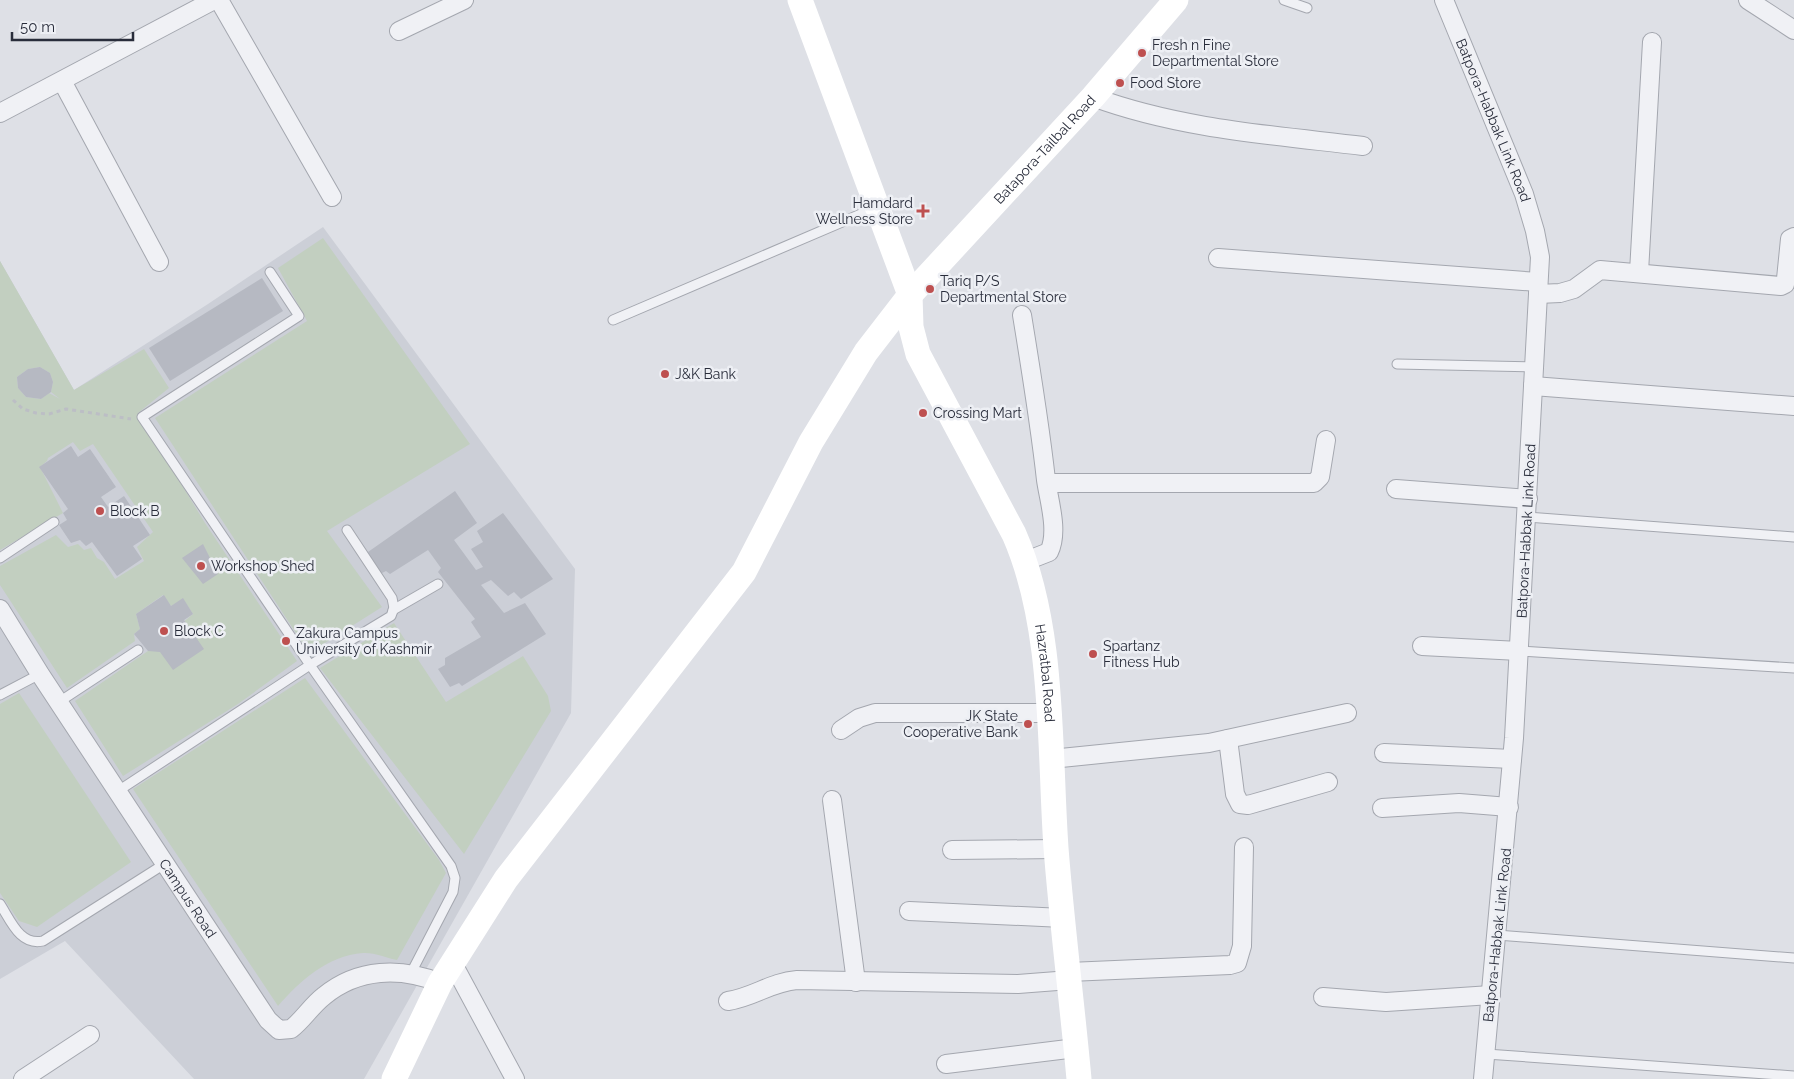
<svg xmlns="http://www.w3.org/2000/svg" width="1794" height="1079" font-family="Raleway,sans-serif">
<rect width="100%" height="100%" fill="#dee0e6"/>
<!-- built -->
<path fill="#cccfd7" d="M323,227l252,342 -4,144 -207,366h-170l-129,-138 -65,38v-718l74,129 134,-86z"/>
<!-- green -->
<g fill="#c2cfc0" fill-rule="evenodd">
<path d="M323,238l147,206 -143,87 55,76 -73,46 -154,-235 152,-97 -29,-53z"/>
<path d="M0,261l74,129 70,-41 25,39 -31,25 67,110 92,138 -59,43 -115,72 -48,-75 73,-50 45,-37 -10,-15 -12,7 -8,-11 -27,19 4,15 -6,5 1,7 -68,47 -67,-103v-19l56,-31 12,12 10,-3 6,6 7,-2 6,10 7,4 11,17 29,-18 -7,-14 16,-15 -60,-88 -13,7 -7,-9 -25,16 -1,3 -7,6 23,46 -63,37zM40,367l10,6 3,9 -2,10 9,7 -11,-6 -8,6 -15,-2 -8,-9 -1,-11 11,-8z"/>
<path d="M394,623l52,79 77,-46 25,40 3,15 -87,143 -144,-186z"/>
<path d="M305,678l134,182 7,13 -49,87c-10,-2 -24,-8 -34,-7 -36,3 -63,28 -85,53l-145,-217z"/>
<path d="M19,693l112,169 -94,65 -18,-6 -19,-28v-189z"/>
</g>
<!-- building -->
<g fill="#b6b9c2">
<path d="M262,278l21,33 -113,70 -21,-33z"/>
<path d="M40,367l10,6 3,9 -2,10 -10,7 -15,-2 -8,-9 -1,-11 11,-8z"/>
<path d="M71,446l7,11 12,-8 26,38 -15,10 7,10 16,-11 26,39 -17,11 9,13 -25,17 -25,-34 -6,4 -6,-6 -9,3 -12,-18 8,-5 -4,-7 5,-4 -29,-42z"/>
<path d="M455,491l22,32 -23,17 22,30 7,-3 -12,-18 12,-7 -6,-11 26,-18 50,66 -32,20 -7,-7 -6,4 -17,-16 -10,5 23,28 21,-10 21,31 -84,52 -3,-3 -9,4 -12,-18 7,-4v-7l36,-21 -10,-15 4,-3 -37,-47 3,-4 -13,-18 -38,24 -4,-3 -6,3 -12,-22z"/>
<path d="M203,544l15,30 -15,10 -21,-26z"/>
<path d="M164,595l7,11 12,-8 10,16 -9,6 20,29 -31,21 -13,-18 -12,-1 -14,-17 6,-5 -4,-15z"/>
</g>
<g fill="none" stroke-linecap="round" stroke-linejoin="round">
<!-- lane casing -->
<g stroke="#a4a7af" stroke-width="11">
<g id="lane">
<path d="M1284,0l23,8"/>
<path d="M270,272l29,44 -157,101 168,248 141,201 4,12 -2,14 -42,81"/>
<path d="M613,320l262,-112"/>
<path d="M1397,364l136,3"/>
<path d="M1527,517l267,20"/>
<path d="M0,558l54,-36"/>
<path d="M393,610l45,-26"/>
<path d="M1519,651l275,17"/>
<path d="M0,695l40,-21"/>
<path d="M59,702l79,-52"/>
<path d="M118,791l192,-126 81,-49 3,-8 -2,-10 -45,-68"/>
<path d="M0,904c11,17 20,42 43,37l123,-78"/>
<path d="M1497,935l297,23"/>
<path d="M1486,1054l308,22"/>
</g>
</g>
<!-- street casing -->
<g stroke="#a4a7af" stroke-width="20">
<g id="street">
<path d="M219,0l113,197"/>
<path id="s1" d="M1444,0l80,194 11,37 5,26 -26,481 -31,341"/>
<path d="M1748,0l46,30"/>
<path d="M399,31l65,-31"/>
<path d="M62,81l97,181"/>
<path d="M1093,97c87,32 179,38 270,49"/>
<path d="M0,113l214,-113"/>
<path d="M1218,258l320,24"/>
<path d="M1639,272l13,-230"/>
<path d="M1538,294l22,-1 14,-4 26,-19 181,16 4,-2 1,-5 4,-40 4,-2"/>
<path d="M1022,315c9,55 18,110 24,165 3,21 13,52 3,72l-23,9"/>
<path d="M1533,386l261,20"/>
<path d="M1047,483h267l6,-6 6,-37"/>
<path d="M1396,489l132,10"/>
<path id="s2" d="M0,609l40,65 228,346 11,10 12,-1c12,-9 20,-23 33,-33 34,-28 77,-29 116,-13"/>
<path d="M1422,646l97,5"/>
<path d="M841,730l18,-12 16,-5h173"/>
<path d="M1228,739l7,55 5,10 8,1 80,-23"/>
<path d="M1384,753l128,6"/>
<path d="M1051,759l158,-16 138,-30"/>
<path d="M832,800l24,182"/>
<path d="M1382,808l77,-5 50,4"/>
<path d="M952,850l104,-1"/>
<path d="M909,911l154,7"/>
<path d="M452,962l63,117"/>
<path d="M1069,972l161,-7 7,-2 5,-17 2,-99"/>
<path d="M1323,997l63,5 105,-7"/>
<path d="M728,1001c26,-4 43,-19 69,-21l221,4 52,-4"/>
<path d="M946,1064l130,-16"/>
<path d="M23,1079l67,-44"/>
</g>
</g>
<!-- path -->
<path stroke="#bcbec5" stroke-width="3" stroke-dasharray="4 4" stroke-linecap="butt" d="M13,400l10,9 13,4 13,1 17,-5 65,10"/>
<!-- lane -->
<use href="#lane" stroke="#f0f1f5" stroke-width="9"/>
<!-- street -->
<use href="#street" stroke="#f0f1f5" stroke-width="18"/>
<!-- secondary -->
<g stroke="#fff" stroke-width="25">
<path id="s3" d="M800,0l110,295 1,32 7,27 96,180c41,93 35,213 42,314 6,77 16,154 23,231"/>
<path id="s4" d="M394,1079l46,-96 66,-104 238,-307 67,-130 55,-90 44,-57 183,-198 83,-97"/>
</g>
</g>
<!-- markers -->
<g fill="#be5050" stroke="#edeff4" stroke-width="2">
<circle cx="1142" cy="53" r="5"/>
<circle cx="1120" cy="83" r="5"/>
<path d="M920.5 203.5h5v5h5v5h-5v5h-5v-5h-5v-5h5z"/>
<circle cx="930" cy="289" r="5"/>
<circle cx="665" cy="374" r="5"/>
<circle cx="923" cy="413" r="5"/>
<circle cx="100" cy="511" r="5"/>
<circle cx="201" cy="566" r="5"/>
<circle cx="164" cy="631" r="5"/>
<circle cx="286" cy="641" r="5"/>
<circle cx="1093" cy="654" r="5"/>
<circle cx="1028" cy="724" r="5"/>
</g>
<g text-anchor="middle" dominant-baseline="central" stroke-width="5" stroke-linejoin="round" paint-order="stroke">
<!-- poi labels -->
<g font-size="14" fill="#292d3b" stroke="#edeff4" text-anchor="start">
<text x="1152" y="45">Fresh n Fine<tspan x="1152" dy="16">Departmental Store</tspan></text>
<text x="1130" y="83">Food Store</text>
<text x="913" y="203" text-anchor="end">Hamdard<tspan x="913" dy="16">Wellness Store</tspan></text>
<text x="940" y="281">Tariq P/S<tspan x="940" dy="16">Departmental Store</tspan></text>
<text x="675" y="374">J&amp;K Bank</text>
<text x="933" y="413">Crossing Mart</text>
<text x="110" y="511">Block B</text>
<text x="211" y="566">Workshop Shed</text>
<text x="174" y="631">Block C</text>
<text x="296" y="633">Zakura Campus<tspan x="296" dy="16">University of Kashmir</tspan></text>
<text x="1103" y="646">Spartanz<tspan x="1103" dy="16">Fitness Hub</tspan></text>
<text x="1018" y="716" text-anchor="end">JK State<tspan x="1018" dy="16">Cooperative Bank</tspan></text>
</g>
<!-- street labels -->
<g font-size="14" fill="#292d3b" stroke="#edeff4">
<text stroke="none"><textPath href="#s1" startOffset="130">Batpora-Habbak Link Road</textPath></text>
<text stroke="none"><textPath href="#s4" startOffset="1140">Batapora-Tailbal Road</textPath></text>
<text transform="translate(1526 531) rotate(-87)">Batpora-Habbak Link Road</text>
<text stroke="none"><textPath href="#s3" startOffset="722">Hazratbal Road</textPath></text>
<text stroke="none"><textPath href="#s2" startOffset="345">Campus Road</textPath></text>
<text transform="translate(1497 935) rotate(-84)">Batpora-Habbak Link Road</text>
</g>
</g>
<!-- scale -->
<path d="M12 32v8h121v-8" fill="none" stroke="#292d3b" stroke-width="2.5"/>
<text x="20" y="32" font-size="15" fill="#292d3b" stroke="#edeff4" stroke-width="4" paint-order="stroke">50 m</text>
</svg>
